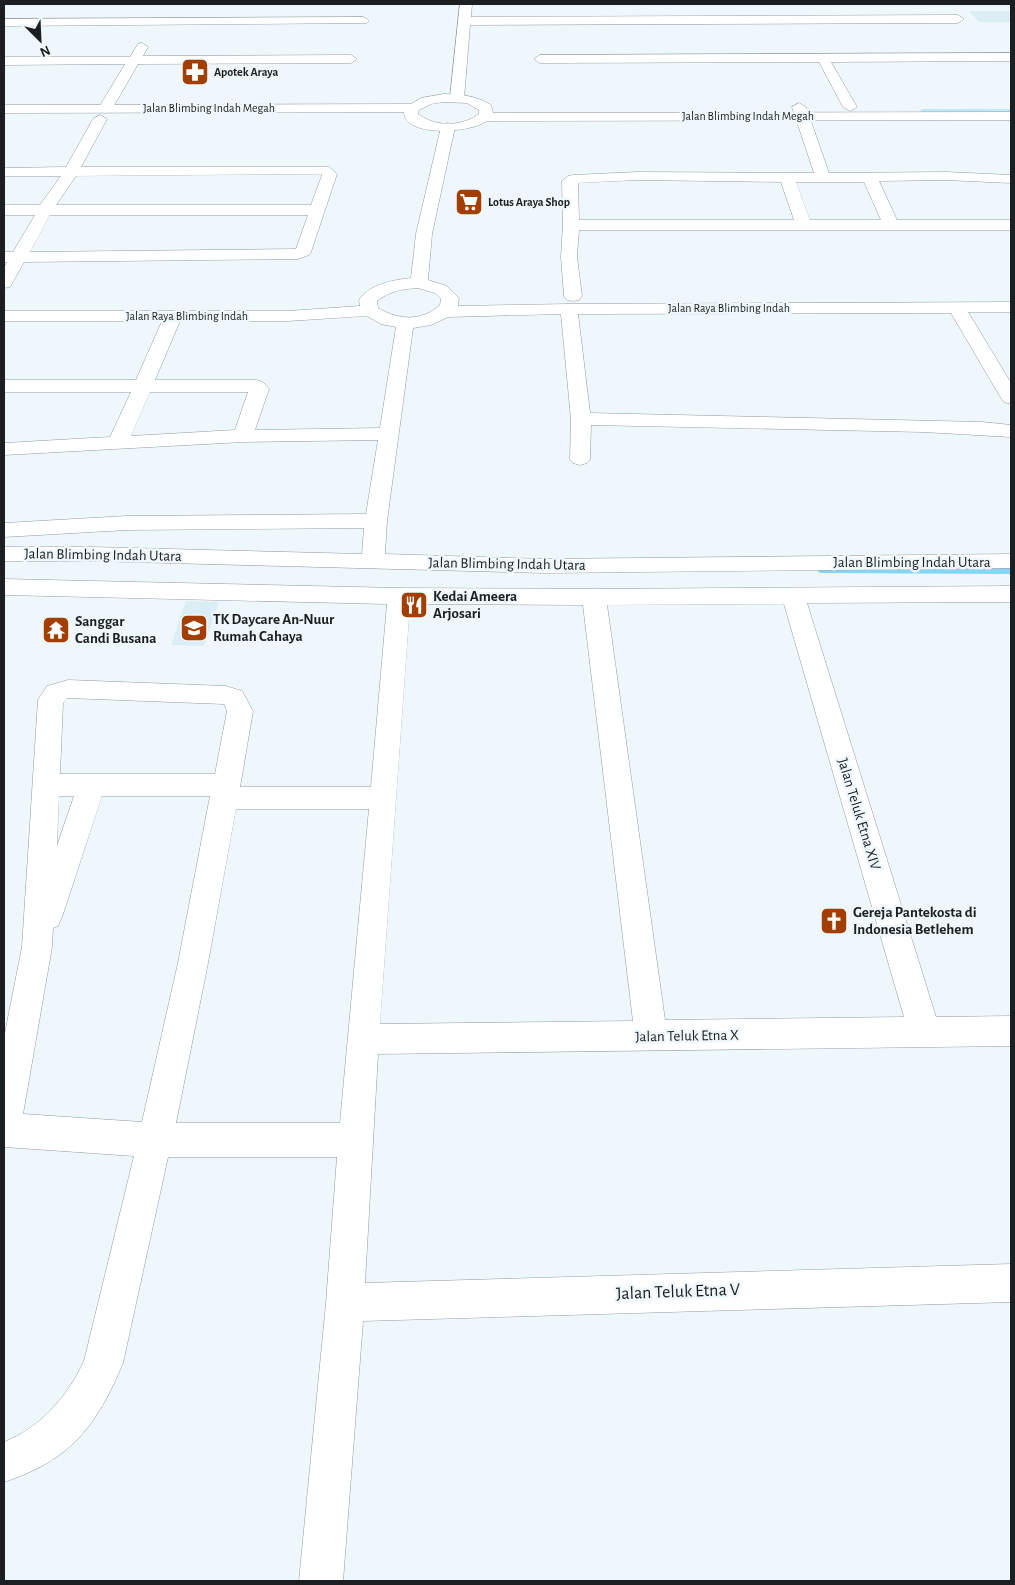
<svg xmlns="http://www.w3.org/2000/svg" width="1015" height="1585" font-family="'Alegreya Sans',sans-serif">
<rect width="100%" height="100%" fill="#eef7fb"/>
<!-- built -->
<g fill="#dceef5">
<path d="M969,11h42v11h-32z"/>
<path d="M186,601l33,1 -15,44 -33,-1z"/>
</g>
<!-- green -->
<path fill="#bee9fb" d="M923,109h88v4h-85l-7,-2z"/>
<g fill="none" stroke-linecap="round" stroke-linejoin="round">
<!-- stream -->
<path stroke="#85d6f5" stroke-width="6" d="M821,570l190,1"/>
<!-- street casing -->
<g stroke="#929b9e" stroke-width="1">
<g id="street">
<path d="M460,4h12l-1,13 487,-2 6,4 -6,4 -488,2 -6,73 -7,4 -7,-4z"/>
<path d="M363,17l4,2 2,2 -2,2 -363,3v-7z"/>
<path d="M142,43l6,4 -5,9 208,-1 6,4 -6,4 -213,1 -26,45 -7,4 -7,-4 27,-45 -121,1v-8h126l8,-13z"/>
<path d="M1011,53v8l-180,1 26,45 -7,4 -7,-4 -24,-45 -279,1 -6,-4 6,-4z"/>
<path d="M799,103l7,4 23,66 117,-1 65,3v8l-65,-3 -67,1 18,39h114v10h-432l-2,27 5,39 -3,4 -6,1 -6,-1 -3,-4 -3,-39 2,-32 -1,-44 6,-5 5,-1 64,-3 177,1 -22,-66zM637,180l144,2 13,38h-215l-1,-37zM796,182h68l17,38h-71z"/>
<path d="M100,115l7,4 -26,48h248l8,7 -26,78 -2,3 -11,4 -274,3 -14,25 -6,1v-20l3,-6h-3v-10h9l22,-37h-31v-10h36l21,-29h-57v-8l62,-1 27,-48zM321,174l1,1 -11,30h-255l20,-29zM50,215h258l-12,34 -266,3z"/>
<path d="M448,123l7,4 -23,107 -4,46 19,6 12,12 -1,8 111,-2 442,-2v10h-43l43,71v21l-7,-2 -3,-4 -50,-85 -373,1 12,99 392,9 29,3v12l-88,-5 -332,-7 -1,34 -3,4 -7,2 -7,-2 -3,-4 1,-40 -10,-105 -113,3 -17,8 -18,3 -26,193 -2,33 159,5 467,-5v14l-467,5 -452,-12h-88v-14h88l270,7 2,-26 -237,2 -123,7v-14l123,-7 239,-2 12,-74 -135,2 -239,13v-12l106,-6 21,-45h-127v-12h132l26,-59h-158v-10h284l72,-5 -1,-6c11,-16 34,-20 52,-22l5,-44 25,-107zM418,288l17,5 6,6 -1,6c-19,17 -41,15 -62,3l-1,-7c13,-10 25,-12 41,-13zM367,316l14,8 15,3 -16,101 -125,2 14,-41 -6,-7 -7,-2h-101l25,-59h108zM150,392h98l-13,38 -104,6z"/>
<path d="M4,579l395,9 195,1 417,-3v16l-204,1 129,414 75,-1v30l-633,8 -13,229 646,-19v38l-648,19 -20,260h-44l27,-278 11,-146h-169l-45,206c-27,64 -52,97 -119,119v-40c36,-14 64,-46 80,-81l50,-205 -130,-9v-109l18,-91 16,-247 9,-14 21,-6 158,6 16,5 11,20 -13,76h131l16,-183 -383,-9zM410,604l173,1 50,416 -253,3zM784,604l120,413 -239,3 -58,-415zM67,698l157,6 3,7 -12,63h-155l3,-71zM59,796h15l-17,50zM102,796h108l-32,167 -36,159 -119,-8 29,-167 1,-19 5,-2 4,-9zM236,809h133l-29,314h-164l32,-160z"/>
</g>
</g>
<!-- secondary casing -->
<g stroke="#929b9e" stroke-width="1">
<path id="secondary" d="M444,94c18,1 31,1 47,11l2,8 518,-1v8l-524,1c-16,12 -83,17 -83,-9l-400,1v-8l407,-1 10,-6zM444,102l23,1 12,7v4c-18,13 -43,13 -61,0l1,-4 12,-6z"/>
</g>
<!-- street -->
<use href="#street" fill="#fff" fill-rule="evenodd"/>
<!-- secondary -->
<use href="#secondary" fill="#fff" fill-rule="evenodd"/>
</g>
<!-- icons -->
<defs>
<g id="pharmacy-square" transform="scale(1.4375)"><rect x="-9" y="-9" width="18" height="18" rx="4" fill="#a23f00" stroke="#eef7fb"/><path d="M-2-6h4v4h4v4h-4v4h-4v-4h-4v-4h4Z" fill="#fff"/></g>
<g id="supermarket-square" transform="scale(1.4375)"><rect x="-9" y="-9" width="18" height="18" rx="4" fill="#a23f00" stroke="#eef7fb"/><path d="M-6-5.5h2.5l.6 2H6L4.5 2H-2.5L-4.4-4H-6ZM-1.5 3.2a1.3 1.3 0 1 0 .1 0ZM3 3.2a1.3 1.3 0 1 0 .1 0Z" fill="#fff"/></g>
<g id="restaurant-square" transform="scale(1.4375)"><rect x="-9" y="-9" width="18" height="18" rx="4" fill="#a23f00" stroke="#eef7fb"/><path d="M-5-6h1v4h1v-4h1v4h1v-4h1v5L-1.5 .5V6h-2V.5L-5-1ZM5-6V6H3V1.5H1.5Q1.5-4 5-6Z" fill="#fff"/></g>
<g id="school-square" transform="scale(1.4375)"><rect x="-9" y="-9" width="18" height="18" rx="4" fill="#a23f00" stroke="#eef7fb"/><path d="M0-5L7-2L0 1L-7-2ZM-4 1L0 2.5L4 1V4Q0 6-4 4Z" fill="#fff"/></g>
<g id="temple-square" transform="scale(1.4375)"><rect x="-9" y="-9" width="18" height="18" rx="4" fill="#a23f00" stroke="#eef7fb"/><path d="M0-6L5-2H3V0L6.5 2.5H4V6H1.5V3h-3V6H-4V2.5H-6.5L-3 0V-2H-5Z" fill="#fff"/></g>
<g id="church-square" transform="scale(1.4375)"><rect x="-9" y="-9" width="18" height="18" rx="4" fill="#a23f00" stroke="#eef7fb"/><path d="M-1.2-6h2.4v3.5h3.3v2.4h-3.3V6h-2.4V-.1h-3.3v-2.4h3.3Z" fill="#fff"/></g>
</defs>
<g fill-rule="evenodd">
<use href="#pharmacy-square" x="195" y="72"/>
<use href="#supermarket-square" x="469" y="202"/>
<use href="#restaurant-square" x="414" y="605"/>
<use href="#school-square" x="194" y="628"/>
<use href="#temple-square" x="56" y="630"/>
<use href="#church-square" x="834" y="921"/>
</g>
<g text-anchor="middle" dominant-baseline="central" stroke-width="5" stroke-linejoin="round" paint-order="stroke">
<!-- far-poi labels -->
<g font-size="12" font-weight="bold" fill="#1c1f21" stroke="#eef7fb" text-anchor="start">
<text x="214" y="72">Apotek Araya</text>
<text x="488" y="202">Lotus Araya Shop</text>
</g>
<!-- far-street labels -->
<g font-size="12" fill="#1c1f21" stroke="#eef7fb">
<text x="209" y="108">Jalan Blimbing Indah Megah</text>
<text x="748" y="116">Jalan Blimbing Indah Megah</text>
<text x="729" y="308">Jalan Raya Blimbing Indah</text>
<text x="187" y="316">Jalan Raya Blimbing Indah</text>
</g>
<!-- street labels -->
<g font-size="15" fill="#1c1f21" stroke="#eef7fb">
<text transform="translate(103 555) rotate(1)">Jalan Blimbing Indah Utara</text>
<text x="912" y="562">Jalan Blimbing Indah Utara</text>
<text transform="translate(507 564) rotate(1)">Jalan Blimbing Indah Utara</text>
<text transform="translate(859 814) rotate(73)">Jalan Teluk Etna XIV</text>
<text transform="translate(687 1036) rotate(-1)">Jalan Teluk Etna X</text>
</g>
<!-- poi labels -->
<g font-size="15" font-weight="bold" fill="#1c1f21" stroke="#eef7fb" text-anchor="start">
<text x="433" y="596">Kedai Ameera<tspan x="433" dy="17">Arjosari</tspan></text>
<text x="213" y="619">TK Daycare An-Nuur<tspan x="213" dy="17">Rumah Cahaya</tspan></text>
<text x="75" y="621">Sanggar<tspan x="75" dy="17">Candi Busana</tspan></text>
<text x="853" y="912">Gereja Pantekosta di<tspan x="853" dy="17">Indonesia Betlehem</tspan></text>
</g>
<!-- near-street labels -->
<g font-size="18" fill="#1c1f21" stroke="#eef7fb">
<text transform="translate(678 1292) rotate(-2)">Jalan Teluk Etna V</text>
</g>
</g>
<!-- border -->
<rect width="1015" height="1585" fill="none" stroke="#1c1f21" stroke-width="10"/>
<!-- north arrow -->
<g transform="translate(40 40) rotate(156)" stroke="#eef7fb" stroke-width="4" paint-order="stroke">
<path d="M0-4L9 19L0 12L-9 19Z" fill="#1c1f21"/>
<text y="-8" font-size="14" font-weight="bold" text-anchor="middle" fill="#1c1f21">N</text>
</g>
</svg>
